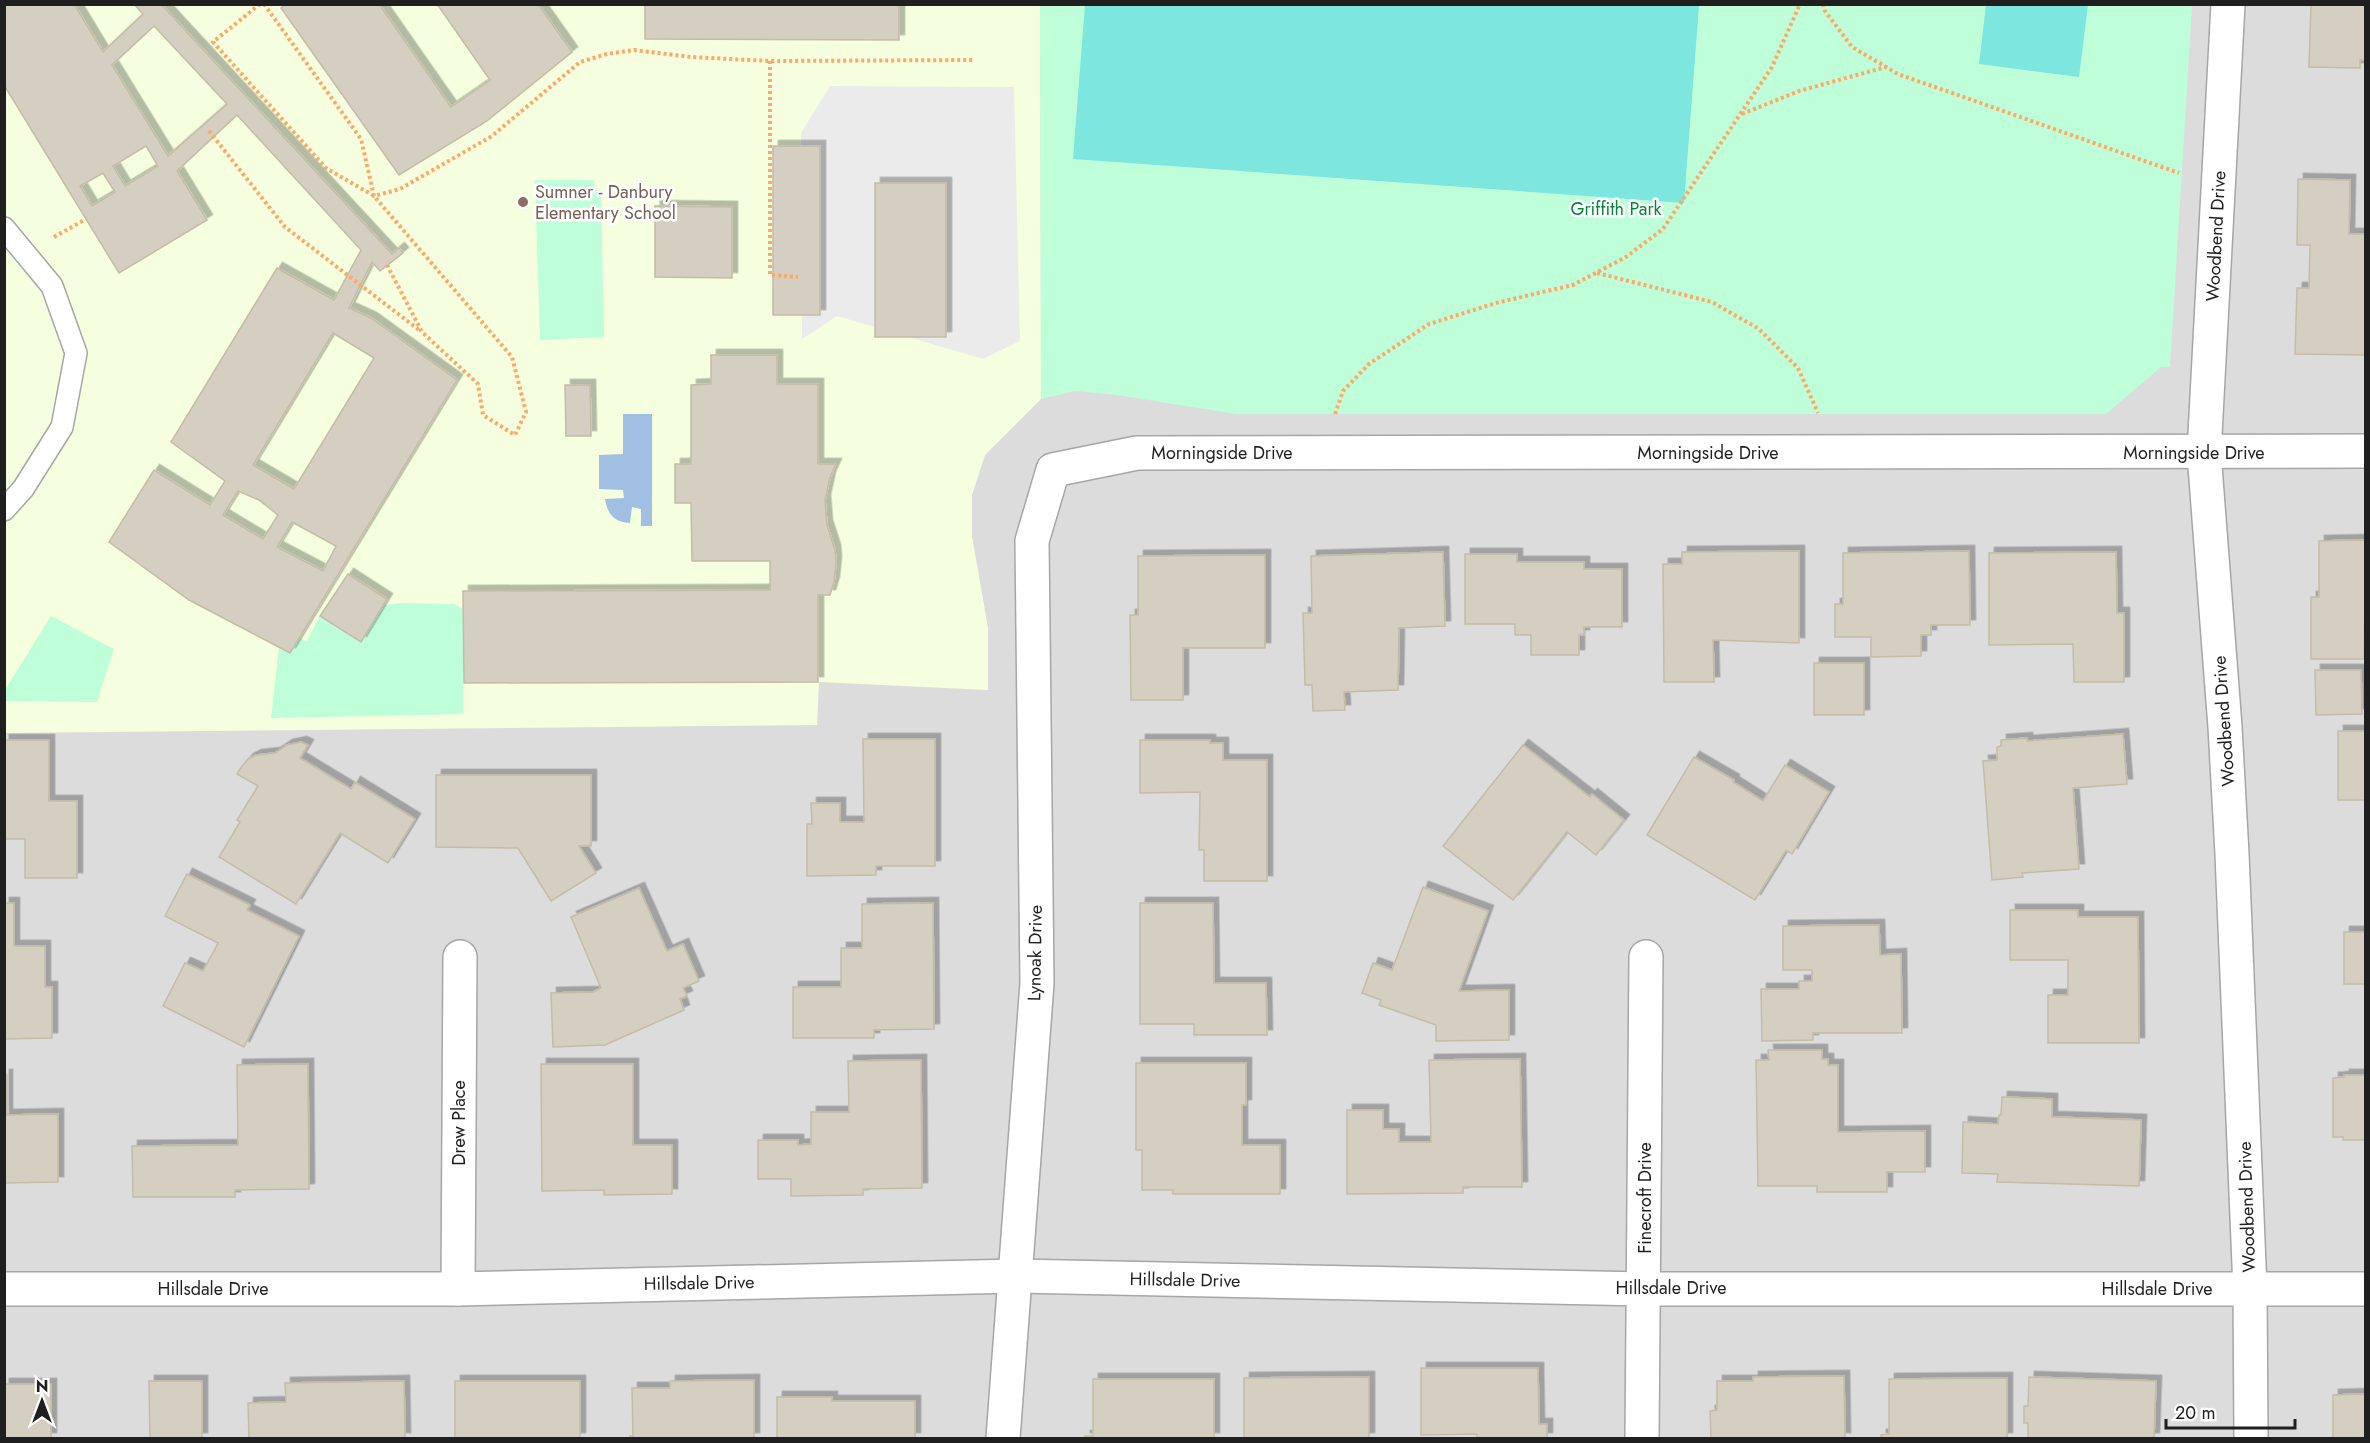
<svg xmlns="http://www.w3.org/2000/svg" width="2370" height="1443" font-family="Jost,sans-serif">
<defs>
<filter id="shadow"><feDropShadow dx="5.5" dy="-5.5" stdDeviation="0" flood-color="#0004"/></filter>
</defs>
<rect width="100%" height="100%" fill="#f1f1e5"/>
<!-- residential -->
<rect fill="#dddcdc" x="5" y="5" width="2360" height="1433"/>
<!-- education -->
<path fill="#f5ffdf" d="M4,5h1036l1,394 -56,56 -13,40v41l16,92v62l-169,-8 -2,43 -812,8z"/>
<!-- park -->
<g fill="#befed8">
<path d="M1040,5h1152l-22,362h-9l-55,47h-870l-119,-19 -42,-4 -34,8z"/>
<path d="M535,180h59v10h7l3,147 -64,3z"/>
<path d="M400,603l54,1 9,5v105l-192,4 8,-70 11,5 9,-15 8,3 13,-25 40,26 24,-37z"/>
<path d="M51,616l63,33 -17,53 -92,-1v-11z"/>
</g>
<!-- pitch -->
<g fill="#7ce6df">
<path d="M1085,5h614l-15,198 -611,-44z"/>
<path d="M1986,5h102l-9,72 -100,-13z"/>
</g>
<!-- parking -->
<path fill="#ebebeb" d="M830,86l184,1 6,254 -37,18 -146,-43 -35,23 -1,-206z"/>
<!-- water -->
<path fill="#a1bfe2" d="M623,414h29v112h-11v-17l-9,-2 -2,16c-16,-1 -22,-8 -25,-24l19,-1 -1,-8 -24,-1v-34l24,-1z"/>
<!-- building -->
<g fill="#d4cfc1" stroke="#c4bca6" stroke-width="1.5" fill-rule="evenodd" filter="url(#shadow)">
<path d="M4,4h70l29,48 40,-38 -9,-10h27l231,250 7,-6 4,5 -23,18 -8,-9 -23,46 22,10 86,62 -167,273 -101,-53 -80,-58 45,-72 56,35 15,-24 -54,-39 106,-174 57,32 27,-50 -124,-135 -60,56 30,49 -88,53 -115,-188zM154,26l73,78 -59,52 -56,-91zM146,146l12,20 -33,20 -12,-20zM103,173l12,19 -23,14 -12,-20zM333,333l41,25 -80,131 -41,-24zM238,491l21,9 19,15 -15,24 -40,-24zM292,522l44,24 -13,25 -46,-24z"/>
<path d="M285,4h94l72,103 39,-27 -53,-76h101l34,48 -85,69 -88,54 -118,-167z"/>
<path d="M645,4h254v36l-254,-1z"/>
<path d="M2311,4h55v56h-6v8l-51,-1z"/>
<rect x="773" y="146" width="47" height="169"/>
<path d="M2298,179l52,1 -1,54h17v121l-71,-1 2,-66h12l1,-43h-13z"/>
<rect x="875" y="183" width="71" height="154"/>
<path d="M655,206l77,1v71l-77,-1z"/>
<path d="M711,355h66v29h41v80h18l-6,13 -5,23 2,25 8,25 1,12 -2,20 -4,13h-12v87l-354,1 -1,-92 307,-1v-29h-78l-1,-58h-16v-39h16v-79l20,-1z"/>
<path d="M565,385h25l1,51h-25z"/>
<path d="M2366,540l-2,119h-53v-62h8v-56z"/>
<path d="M1799,551v92l-86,-3 1,42h-50l-1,-118h19v-12z"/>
<path d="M1969,551l1,74h-39v10h-10v21l-50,1v-20h-36v-33h8v-51z"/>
<path d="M1443,552l2,74 -46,2 -1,62 -54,2 1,18 -32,1 -1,-26h-7l-2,-72h9l-1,-57z"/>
<path d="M2116,552l1,61h7v69h-50l-1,-38 -84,1v-92z"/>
<path d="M1465,554h52v8h67v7h38v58h-38v8h-5v20h-48v-20h-16v-11h-50z"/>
<path d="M1265,555v93h-82v52h-52l-1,-85h8v-59z"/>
<path d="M348,574l39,25 -26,43 -41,-26z"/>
<rect x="1814" y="663" width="50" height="52"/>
<path d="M2315,670h46l1,44 -46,1z"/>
<rect x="2338" y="731" width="28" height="69"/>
<path d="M2123,734l4,50 -54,4 6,81 -57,4 1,4 -31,3 -9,-119 14,-1v-13l4,-1v-6l26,-2v3z"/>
<path d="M863,739h72v127h-59v9l-69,1v-52h5l-1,-21h29v19h24z"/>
<path d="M4,740h45v61h28v77h-52v-39h-21z"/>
<path d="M1140,740h70v3h13v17h44v121h-63v-31h-5l1,-58 -60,1z"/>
<path d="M301,742l7,3 -8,13 51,31 4,-7 60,37 -27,44 -48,-30 -44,71 -77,-47 21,-35 -3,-2 21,-34 -21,-12 5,-8 6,-7 8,-4 19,-2 12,-8z"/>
<path d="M1523,745l67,52 2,-3 32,26 -28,35 -29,-23 -54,68 -70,-54z"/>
<path d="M1694,757l40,23 -1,2 30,19 22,-36 44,27 -37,62 -6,-4 -31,50 -108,-65z"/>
<path d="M436,775h155v71h-12l17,27 -45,28 -33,-53 -82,-1z"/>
<path d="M187,874l63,31 -3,5 52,26 -55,111 -81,-41 22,-43 18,8 15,-28 -53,-27z"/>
<path d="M1423,887l65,24 -29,80 50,-1v50l-73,1v-16l-57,-20 2,-5 -19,-7 11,-30 19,7z"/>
<path d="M639,888l28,63 16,-7 16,37 -16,7 4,8 -7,3 4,11 -79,35 -52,2 -2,-54 42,-1 8,-4 -30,-71z"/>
<path d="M4,903h10v43h31v41h7v51l-48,1z"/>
<path d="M933,903l1,126 -60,1v8h-81v-51h48v-39h21v-44z"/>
<path d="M1140,903h73l1,80h52l1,52h-73v-11h-54z"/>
<path d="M2010,910h68v7h60l1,126h-91v-48h20v-35h-58z"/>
<path d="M1879,925l1,30 21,-1 1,79h-89v7l-51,1 -1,-52h38v-8h13v-11h-29v-44z"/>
<rect x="2344" y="932" width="22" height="52"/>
<path d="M1768,1050h54v9h6v6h10v67l87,-1v41h-38v20h-70v-6h-59l-2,-126h13z"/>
<path d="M1520,1059l2,128h-59v6l-116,1v-84h36v19h16v13h32l-2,-82z"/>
<path d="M921,1060l1,128 -59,1v6l-72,1v-17h-33v-39h40v5l13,-1v-32h38l-1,-51z"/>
<path d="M1136,1063h110v42h-4v40h38v49h-107v-4h-31v-40h-6z"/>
<path d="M308,1064l1,125 -74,1v7h-102l-1,-51 106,-1 -1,-80z"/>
<path d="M541,1064h92v81h39v49l-68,1v-5l-62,1z"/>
<path d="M4,1075h3v40l51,-1v68l-54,1z"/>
<path d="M2344,1075h22v65h-23v-3h-10v-59l11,-1z"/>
<path d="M2002,1097l50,2v18l89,3 -2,66 -142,-4 1,-8 -36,-1 1,-51 35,2 1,-9h2z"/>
<path d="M1421,1368h117l1,56h8v14h-70v-4l-56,1z"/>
<path d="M1844,1376l1,62h-134l-1,-27 7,-1v-29h36v-4z"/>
<path d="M1369,1377v61h-131h6v-60z"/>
<path d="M2029,1377l127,4 -2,57h-126v-15h-4v-17h4z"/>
<path d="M2007,1378v60h-126v-3l8,-1v-55z"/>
<path d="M1093,1379h121v59h-129v-2h8z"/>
<path d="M754,1380v58h-124v-2h3l-1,-48h38v-7z"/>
<path d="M149,1381h53v57h-52z"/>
<path d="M404,1381l1,57h-156l-1,-35 38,-1 -1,-19z"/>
<rect x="455" y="1381" width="125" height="57"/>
<rect x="4" y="1384" width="47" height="54"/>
<path d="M2366,1394v44h-33v-43z"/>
<path d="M777,1397h55v4h83v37h-138z"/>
</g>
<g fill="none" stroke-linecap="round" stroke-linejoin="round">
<!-- lane casing -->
<g stroke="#a6a6a6" stroke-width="24">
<path id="lane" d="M4,228l48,58 24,67 -14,74 -39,62 -19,21"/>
</g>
<!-- street casing -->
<g stroke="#a6a6a6" stroke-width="36">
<g id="street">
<path d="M2228,4l-24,449 21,274 7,127 18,435 1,149"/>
<path d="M4,1289h454l558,-13 628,13h722"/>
<path d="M458,1289l2,-332"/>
<path d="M1003,1438l34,-455 -5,-442 21,-71 84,-17 1229,-2"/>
<path d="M1642,1438l4,-481"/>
</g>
</g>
<!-- path -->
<g stroke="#ffa767" stroke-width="4" stroke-dasharray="3 3" stroke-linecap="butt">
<path d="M260,4l-47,38 113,126 48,28 138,161 14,55 -11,23 -32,-20 -5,-31 -56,-52 -35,-67"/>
<path d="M264,4l97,135 13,57 26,-7 92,-53 88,-74 27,-8 27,-4 57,7 79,4 203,-1"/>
<path d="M1823,4l2,7 27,36 46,27 281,99"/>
<path d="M770,61v214l28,2"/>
<path d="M1742,114l57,-23 87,-24"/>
<path d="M209,131l76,96 134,103"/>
<path d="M54,237l32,-18"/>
<path d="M1597,273l115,29 47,27 39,39 20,45"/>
<path d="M1335,414l8,-23 26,-27 60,-40 67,-21 77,-18 53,-28 37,-28 109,-162 28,-63"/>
</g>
<!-- lane -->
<use href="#lane" stroke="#fff" stroke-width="21"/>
<!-- street -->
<use href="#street" stroke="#fff" stroke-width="33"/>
</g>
<!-- markers -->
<circle fill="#8d6e63" stroke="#fff" stroke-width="2" cx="523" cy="202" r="6"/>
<g text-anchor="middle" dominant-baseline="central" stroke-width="5" stroke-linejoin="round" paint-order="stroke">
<!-- education labels -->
<g font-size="18" fill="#785e54" stroke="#fff" text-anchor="start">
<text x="535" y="192">Sumner - Danbury<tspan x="535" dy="21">Elementary School</tspan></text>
</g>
<!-- park labels -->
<g font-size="18" fill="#028838" stroke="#fff">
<text x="1616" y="209">Griffith Park</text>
</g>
<!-- street labels -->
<g font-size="18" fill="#1f1f1f" stroke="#fff">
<text transform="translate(2216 236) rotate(-87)">Woodbend Drive</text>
<text x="1222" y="453">Morningside Drive</text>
<text x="1708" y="453">Morningside Drive</text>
<text x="2194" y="453">Morningside Drive</text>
<text transform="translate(2224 721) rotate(-94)">Woodbend Drive</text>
<text transform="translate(1035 953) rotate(-89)">Lynoak Drive</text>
<text transform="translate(459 1123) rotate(-90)">Drew Place</text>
<text transform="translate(1645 1198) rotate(-90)">Finecroft Drive</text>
<text transform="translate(2247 1207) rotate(-92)">Woodbend Drive</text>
<text transform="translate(1185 1280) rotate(1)">Hillsdale Drive</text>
<text transform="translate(699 1283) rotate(-1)">Hillsdale Drive</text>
<text x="1671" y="1288">Hillsdale Drive</text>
<text x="213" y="1289">Hillsdale Drive</text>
<text x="2157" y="1289">Hillsdale Drive</text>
</g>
</g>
<!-- border -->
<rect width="2370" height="1443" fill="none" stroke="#1f1f1f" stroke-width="12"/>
<!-- north arrow -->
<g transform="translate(42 1401)" stroke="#ffffff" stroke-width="4.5" paint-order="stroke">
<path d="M0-4.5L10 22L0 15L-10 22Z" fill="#1f1f1f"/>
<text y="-9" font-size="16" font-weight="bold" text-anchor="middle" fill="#1f1f1f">N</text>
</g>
<!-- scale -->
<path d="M2166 1419v9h129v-9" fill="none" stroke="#1f1f1f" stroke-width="3"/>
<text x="2175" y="1419" font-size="18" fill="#1f1f1f" stroke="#ffffff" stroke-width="4.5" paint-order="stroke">20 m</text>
</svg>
